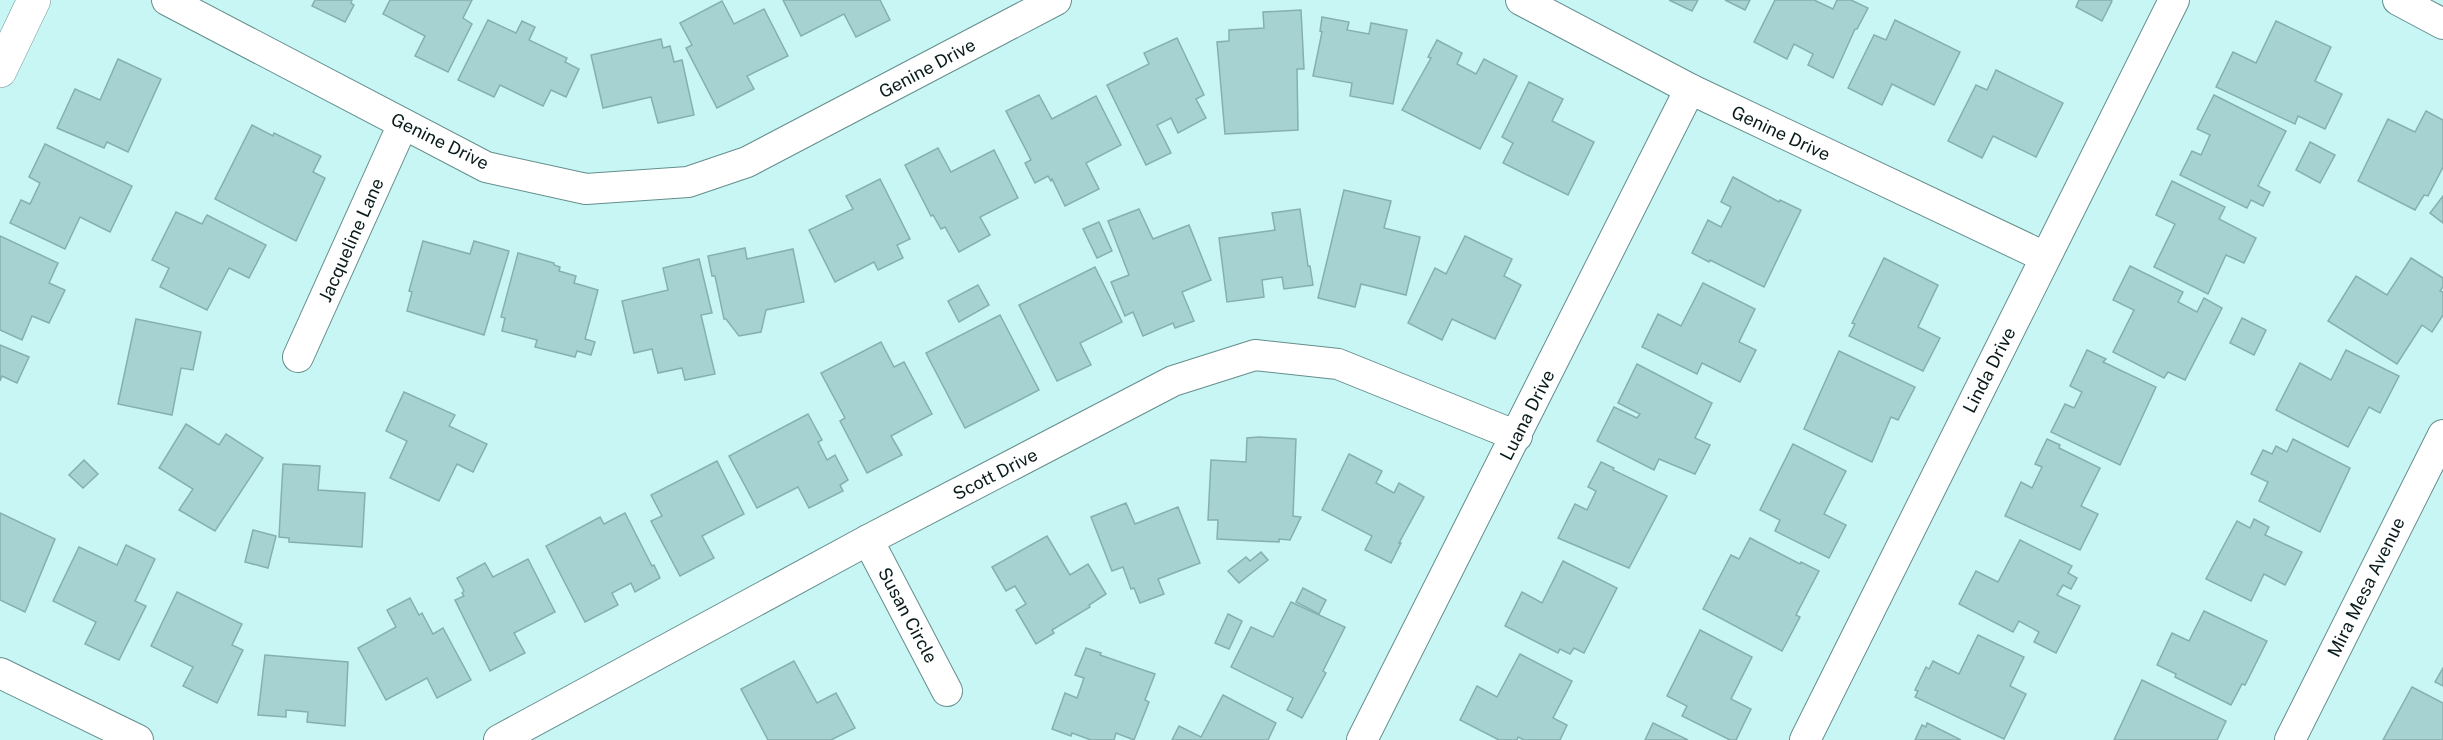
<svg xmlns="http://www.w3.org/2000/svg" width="2443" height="740" font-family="'Public Sans',sans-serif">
<rect width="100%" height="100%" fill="#c8f6f4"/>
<!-- building -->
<g fill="#a6d3d1" stroke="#85b0af" stroke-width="1.5">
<path d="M315,0h37l-1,3 3,2 -9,17 -33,-16z"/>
<path d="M390,0h82l-9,18 9,6 -24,48 -33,-16 10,-20 -42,-22z"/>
<path d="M783,0h97l10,20 -34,17 -12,-23 -43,22z"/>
<path d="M1669,0h29l-6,11z"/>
<path d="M1725,0h25l-5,10z"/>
<path d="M1775,0h39l19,9 4,-9h14l17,8 -11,21h-2l-22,49 -25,-13 5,-11 -19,-10 -7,15 -33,-17z"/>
<path d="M2079,0h31l2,1 -10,20 -26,-14z"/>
<path d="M722,1l12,23 30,-15 24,47 -41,20 7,13 -37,19 -31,-60 6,-3 -12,-22z"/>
<path d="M1301,10l3,59h-7l1,61 -73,4 -8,-92 12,-1v-11l35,-2 -1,-16z"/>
<path d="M1322,17l27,5 -2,8 22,4 2,-11 36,7 -14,74 -43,-8 2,-13 -39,-7 9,-44 -2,-1z"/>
<path d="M488,20l28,13 6,-12 13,6 -6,13 38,18 -2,4 14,7 -13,28 -15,-7 -8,16 -43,-21 -6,12 -36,-17z"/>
<path d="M1895,20l65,32 -26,53 -42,-21 -10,21 -34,-17 26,-53 12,5z"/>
<path d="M2276,21l55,26 -16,34 27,13 -17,35 -27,-13 -3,8 -79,-37 17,-35 23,11z"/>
<path d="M1177,38l27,57 -8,4 10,19 -28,15 -7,-15 -14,7 14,28 -25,12 -39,-80 42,-21 -5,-11z"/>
<path d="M661,39l2,9 7,-2 4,16 8,-2 12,55 -36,8 -7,-26 -48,11 -12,-53z"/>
<path d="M1437,40l25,13 -5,11 19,10 8,-15 33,17 -37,73 -78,-39 29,-52 -3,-1z"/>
<path d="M118,59l43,20 -33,73 -21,-10 -3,6 -47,-20 18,-39 25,11z"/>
<path d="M1996,70l67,33 -27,54 -43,-21 -11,22 -34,-17 28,-56 11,5z"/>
<path d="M1529,82l34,17 -11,22 42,21 -26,53 -65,-32 10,-20 -11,-6z"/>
<path d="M1039,95l13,24 44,-23 25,49 -35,18 13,26 -34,17 -13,-27 -1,2 -3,-5 -13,7 -10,-20 6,-3 -25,-49z"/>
<path d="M2214,95l72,36 -28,55 12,6 -7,14 -12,-6 -4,8 -67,-33 12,-24 9,4 9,-20 -13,-6z"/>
<path d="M2426,111l17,9v47l-15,29 -4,-1 -9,15 -57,-29 30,-62 27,13z"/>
<path d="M252,125l21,11 1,-3 47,23 -8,16 12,6 -29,63 -81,-42z"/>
<path d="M2310,142l25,13 -15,28 -24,-13z"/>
<path d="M45,144l87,42 -22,46 -30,-15 -15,32 -55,-26 11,-23 9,4 10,-21 -11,-6z"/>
<path d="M938,148l13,24 43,-22 24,48 -38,19 10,18 -31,17 -14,-25 -4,2 -8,-14 -2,1 -26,-51z"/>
<path d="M1733,177l46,25 1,-2 21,10 -37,77 -54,-27 -1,2 -17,-9 16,-33 13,7 10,-20 -10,-5z"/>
<path d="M880,179l30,60 -13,6 6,13 -25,12 -4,-8 -39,20 -26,-52 44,-21 -7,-13z"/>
<path d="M2172,181l53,26 -6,12 37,19 -12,25 -18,-8 -18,39 -54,-27 21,-43 -19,-9z"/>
<path d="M1344,190l47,11 -7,27 36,9 -14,58 -45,-11 -6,23 -37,-9z"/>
<path d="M2443,196v27l-13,-10z"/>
<path d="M1139,209l14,30 36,-14 22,55 -29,12 12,29 -19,7 -2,-5 -30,13 -10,-24 -8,4 -14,-34 18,-7 -21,-54z"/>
<path d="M1300,209l8,57h2l3,19 -29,4 -2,-12 -20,3 2,17 -37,5 -8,-64 56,-8 -3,-17z"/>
<path d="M176,212l26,12 5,-9 59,30 -17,33 -20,-10 -22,42 -47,-23 9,-19 -17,-8z"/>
<path d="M1099,222l13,29 -15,7 -14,-29z"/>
<path d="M0,236l58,27 -9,20 16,7 -16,33 -17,-7 -10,24 -22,-10z"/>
<path d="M1465,236l47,23 -8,17 17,9 -26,54 -43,-20 -10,21 -34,-17 27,-55 11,6z"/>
<path d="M423,241l47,13 4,-13 35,10 -25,84 -77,-24 5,-19 -3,-1z"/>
<path d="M745,248l2,11 46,-10 11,53 -38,8 -5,22 -22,4 -13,-17h-2l-9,-43h-3l-4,-20z"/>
<path d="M518,253l36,10v2l6,2 -1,4 17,5 -2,7 24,7 -13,49 10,3 -4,13 -14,-4 -2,6 -40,-10 2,-7 -35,-9 3,-13 -4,-1z"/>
<path d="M1884,258l54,27 -20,42 22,11 -17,33 -74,-35 6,-12 -3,-1z"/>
<path d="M2411,258l32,20v9l-3,4 3,1v23l-11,17 -10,-7 -25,39 -69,-43 28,-45 31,19z"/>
<path d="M699,259l13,54 -11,2 14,59 -30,6 -3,-12 -24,5 -6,-24 -18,4 -12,-52 46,-11 -5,-22z"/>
<path d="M2130,266l53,26 -5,10 19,10 7,-14 18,10 -37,72 -17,-8 -4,6 -51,-26 21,-42 -21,-10z"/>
<path d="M1095,267l27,55 -42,21 11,22 -34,16 -38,-76z"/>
<path d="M1703,283l52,26 -16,33 17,8 -16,32 -38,-19 -5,11 -55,-27 16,-33 23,12z"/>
<path d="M978,285l11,20 -30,17 -11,-21z"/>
<path d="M1000,315l39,75 -74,38 -39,-75z"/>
<path d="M2242,318l24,12 -12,25 -24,-12z"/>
<path d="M136,319l65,13 -8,38 -12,-2 -9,47 -54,-11z"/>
<path d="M881,342l13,25 10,-5 28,52 -41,22 11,19 -35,18 -27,-52 5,-3 -24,-45z"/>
<path d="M0,345l29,12 -12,26 -15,-7 -2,5z"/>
<path d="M2087,350l19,9 -3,3 53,25 -36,78 -69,-33 14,-28 9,4 8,-16 -12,-6z"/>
<path d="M2346,350l53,26 -19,37 -11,-6 -21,40 -72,-37 24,-47 31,17z"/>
<path d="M1839,351l76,36 -17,33 -7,-3 -19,45 -68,-33z"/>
<path d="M1637,364l75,39 -17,35 15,7 -15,29 -36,-15 -5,11 -57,-29 17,-34 23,11 3,-4 -22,-11z"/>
<path d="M404,392l51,23 -6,11 38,18 -14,28 -16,-8 -18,37 -49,-23 17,-37 -21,-10z"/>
<path d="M808,414l14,26 -4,2 9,18 8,-5 13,25 -8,5 3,6 -34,17 -11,-21 -41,21 -28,-52z"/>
<path d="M186,424l33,21 7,-11 37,24 -48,73 -36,-21 14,-21 -34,-21z"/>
<path d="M1259,437l37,2 -3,77 8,1 -11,23 -11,-1v3l-62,-3 1,-19h-10l3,-60 35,2 1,-24z"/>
<path d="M2047,439l13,6 -1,3 41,20 -19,38 17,8 -18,36 -75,-34 16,-34 11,6 10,-21 -7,-3z"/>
<path d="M2293,439l57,29 -30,64 -61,-31 9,-19 -17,-8 12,-24 9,4 4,-8 11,6z"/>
<path d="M1793,444l53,27 -22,43 22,11 -17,33 -54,-27 5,-11 -20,-10z"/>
<path d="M1349,454l33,17 -6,12 18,10 5,-10 25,14 -25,46h2l-10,20 -26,-13 7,-14 -50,-26z"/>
<path d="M84,460l14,14 -15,14 -14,-13z"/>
<path d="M717,461l27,53 -42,22 12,22 -34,18 -29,-55 11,-5 -11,-21z"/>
<path d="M1601,462l13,6 -1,2 54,26 -38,72 -71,-30 17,-34 12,6 9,-19 -8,-4z"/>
<path d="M283,464l37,2 -2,24 47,3 -3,54 -73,-5v-4l-10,-1z"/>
<path d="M1126,503l9,21 43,-17 22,56 -42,16 6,15 -24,9 -6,-15 -3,1 -8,-22 -11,4 -21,-54z"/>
<path d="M0,513l55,26 -30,73 -25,-12z"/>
<path d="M625,513l27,53 2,-1 6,13 -25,14 -4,-9 -19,10 6,12 -33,17 -39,-76 54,-29 4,7z"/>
<path d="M2254,519l15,8 -4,8 37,17 -17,33 -21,-11 -13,27 -45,-22 31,-58 13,7z"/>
<path d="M253,530l23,6 -8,32 -23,-6z"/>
<path d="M1047,536l23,39 18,-11 18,30 -17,11 1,2 -38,23 2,3 -18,11 -20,-34 10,-6 -11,-18 -9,5 -14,-24z"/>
<path d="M1750,538l50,26 1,-2 18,9 -23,44 4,2 -18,34 -79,-42 28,-54 8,4z"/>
<path d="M2020,540l52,26 -4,7 9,5 -6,11 -8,-4 -6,10 23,11 -24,47 -22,-11 5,-10 -20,-11 -6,11 -54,-28 17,-33 22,11z"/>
<path d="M126,545l29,14 -20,42 11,5 -27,54 -34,-16 11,-22 -43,-21 26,-54 38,18z"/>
<path d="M1261,552l7,8 -29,23 -11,-12 18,-14 4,4z"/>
<path d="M528,559l27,53 -41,21 11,20 -35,18 -35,-71 9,-4 -2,-3 2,-2 -7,-13 28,-15 8,14z"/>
<path d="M1563,561l54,27 -33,65 -10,-5 -4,6 -10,-5 -2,4 -53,-27 17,-34 20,11z"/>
<path d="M1303,588l23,12 -7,14 -23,-12z"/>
<path d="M177,592l65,32 -10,21 11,5 -26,53 -34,-17 10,-19 -42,-21z"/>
<path d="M410,598l9,17 3,-2 11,21 10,-6 28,52 -34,18 -10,-20 -41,22 -28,-52 38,-21 -9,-17z"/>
<path d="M1291,602l54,25 -22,44 3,2 -24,45 -15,-8 6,-12 -62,-31 20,-40 22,10z"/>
<path d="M2204,611l63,30 -22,44 -3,-1 -11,21 -56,-28 1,-3 -19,-9 15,-32 17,8z"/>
<path d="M1228,614l14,7 -13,28 -14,-6z"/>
<path d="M1700,630l52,27 -21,42 20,10 -15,31h-6l-48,-24 5,-10 -20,-10z"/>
<path d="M1978,635l46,22 -14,29 16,8 -22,45 -89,-42 3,-6 -3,-1 11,-23 3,2 4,-8 26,13z"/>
<path d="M1086,648l15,5 -1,2 55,19 -10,26 4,2 -15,38 -18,-7 -2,7h-23l-19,-7 -1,3 -19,-7 13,-36 12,5 7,-20 -9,-3z"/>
<path d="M1520,654l52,27 -19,37 14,7 -7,15h-36l-6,-3 -1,3h-18l-39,-20 17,-34 20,11z"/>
<path d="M265,655l83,7 -3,64 -38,-4 1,-10 -22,-2v7l-28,-2z"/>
<path d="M794,661l23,42 19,-10 19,35 -24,12h-63l-27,-51z"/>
<path d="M2443,668v18l-8,-4z"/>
<path d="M2142,680l84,41 -9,19h-103z"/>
<path d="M2412,687l31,16v37h-60z"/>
<path d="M1223,695l53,28 -8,17h-96l7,-14 22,11z"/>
<path d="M1653,723l35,17h-43z"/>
<path d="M1927,723l34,17h-46l7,-15 4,2z"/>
</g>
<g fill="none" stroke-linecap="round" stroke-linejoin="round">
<!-- street casing -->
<g stroke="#648e8d" stroke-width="32">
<g id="street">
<path d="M167,0l319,167 100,22 102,-7 59,-20 309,-162"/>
<path d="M1521,0l169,89 355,168"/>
<path d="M2398,0l45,24"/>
<path d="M298,357l105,-233"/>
<path d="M868,540l79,151"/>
<path d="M0,673l138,67"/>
<path d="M499,740l369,-200 305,-159 82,-26 83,9 179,72"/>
<path d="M1362,740l328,-651"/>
<path d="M1805,740l369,-740"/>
<path d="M2290,740l153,-305"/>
</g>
</g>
<!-- secondary casing -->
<g stroke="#648e8d" stroke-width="34">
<path id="secondary" d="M0,71l34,-71"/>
</g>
<!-- street -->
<use href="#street" stroke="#fff" stroke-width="30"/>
<!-- secondary -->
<use href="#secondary" stroke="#fff" stroke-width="33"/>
</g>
<g text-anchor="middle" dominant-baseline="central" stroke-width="4.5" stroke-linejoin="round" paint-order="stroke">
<!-- street labels -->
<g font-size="18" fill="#0a1b1b" stroke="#fff">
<text transform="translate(927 68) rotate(-28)">Genine Drive</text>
<text transform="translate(1781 133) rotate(25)">Genine Drive</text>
<text transform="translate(440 141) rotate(26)">Genine Drive</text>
<text transform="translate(351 240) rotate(-66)">Jacqueline Lane</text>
<text transform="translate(1989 370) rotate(-63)">Linda Drive</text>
<text transform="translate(1527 415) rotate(-63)">Luana Drive</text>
<text transform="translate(995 474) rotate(-27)">Scott Drive</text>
<text transform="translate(2366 587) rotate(-64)">Mira Mesa Avenue</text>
<text transform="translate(908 615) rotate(62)">Susan Circle</text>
</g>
</g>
</svg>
